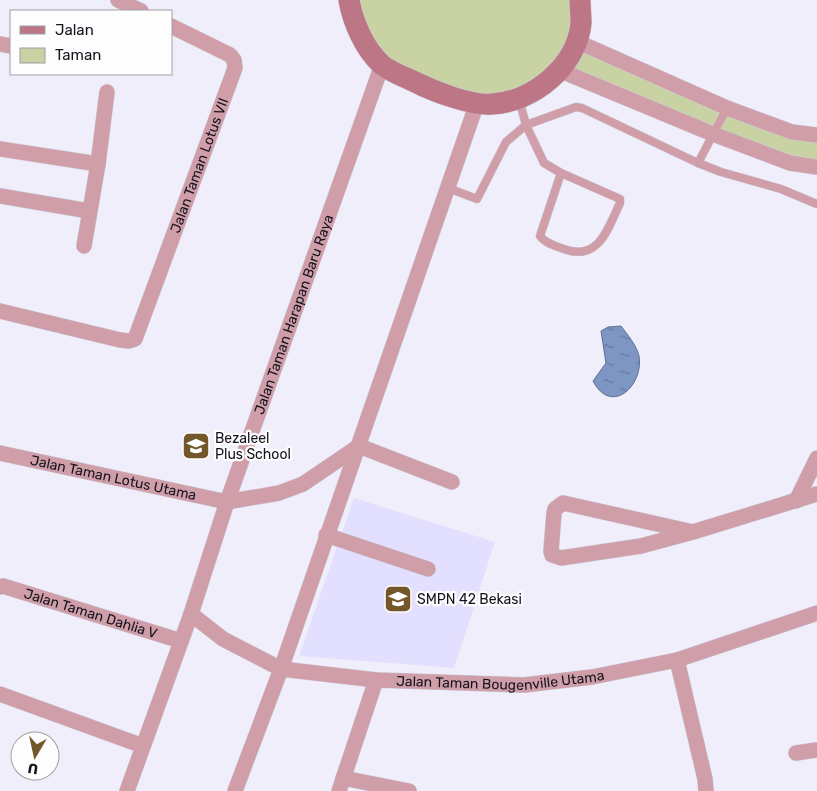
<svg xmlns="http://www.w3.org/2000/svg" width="817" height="791" font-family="Rubik,sans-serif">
<defs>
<pattern id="water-ripples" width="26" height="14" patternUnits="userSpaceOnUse" patternTransform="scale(1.25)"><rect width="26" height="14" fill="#7e96c3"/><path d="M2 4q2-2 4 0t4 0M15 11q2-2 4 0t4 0" fill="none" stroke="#66799e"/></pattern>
</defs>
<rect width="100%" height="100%" fill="#f0eefb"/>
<!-- built -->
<path fill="#e3dfff" d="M354,498l141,44 -41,126 -155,-12z"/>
<!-- green -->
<path fill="#c8d2a2" d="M349,0h231l-4,41 151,67 90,27v32l-258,-97 -56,33 -121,-38z"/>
<!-- water -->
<path fill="url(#water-ripples)" stroke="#5e6f92" d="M621,326c6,8 16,20 18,30 5,30 -28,60 -46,25l13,-18 -5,-32 7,-4z"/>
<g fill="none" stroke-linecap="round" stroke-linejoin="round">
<!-- lane casing -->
<g stroke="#cdcbd8" stroke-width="9">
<g id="lane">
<path d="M519,99l7,26 18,38 17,10 59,26v4c-12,25 -21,59 -56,46 -9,-3 -19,-6 -24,-13l21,-63"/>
<path d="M698,163l29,-55"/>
<path d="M448,188l29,11 29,-57 20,-17 50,-18 6,1 116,55 23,9 60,17 36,15"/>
</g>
</g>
<!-- street casing -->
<g stroke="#cdcbd8" stroke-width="16">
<g id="street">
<path d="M118,0l23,11"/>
<path d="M576,41l151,67 65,24 25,3"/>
<path d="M0,44l11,2"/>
<path d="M559,70l154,64 77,29 27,4"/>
<path d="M0,149l98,15"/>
<path d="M0,196l89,15"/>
<path d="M84,246l14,-82 9,-72"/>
<path id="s1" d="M0,311l120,29 9,1 6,-2 100,-271 -1,-8 -4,-5 -59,-29"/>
<path id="s2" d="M0,453l227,49 52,-9 24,-9 56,-38 93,36"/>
<path d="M796,501l21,-43"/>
<path d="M693,532l-130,-29 -8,6 -1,4 -3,38 1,4 9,3 80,-12 52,-14 124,-38"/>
<path d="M326,535l102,34"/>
<path id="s3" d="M0,587l3,-1 178,55"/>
<path id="s4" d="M191,614l32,25 58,30 95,11 148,5 68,-8 85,-17 140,-47"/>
<path d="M677,660l28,119 1,12"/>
<path d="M0,694l143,52"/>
<path d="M796,753l21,-3"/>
<path d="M343,778l66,13"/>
<path id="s5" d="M127,791l64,-177 36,-112 155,-437"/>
<path d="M235,791l46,-122 196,-566"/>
<path d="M339,791l37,-111"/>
</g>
</g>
<!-- secondary casing -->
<g stroke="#cdcbd8" stroke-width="22">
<path id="secondary" d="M349,0c4,22 15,48 32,64 9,8 24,13 34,18 18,9 56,24 77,22 41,-2 85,-38 89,-81 0,-7 -1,-16 -1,-23"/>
</g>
<!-- lane -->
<use href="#lane" stroke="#d09ea8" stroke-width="8"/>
<!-- street -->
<use href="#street" stroke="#d09ea8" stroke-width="15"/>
<!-- secondary -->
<use href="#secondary" stroke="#bc7686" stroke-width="21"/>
</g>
<!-- icons -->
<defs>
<g id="school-square" transform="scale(1.4375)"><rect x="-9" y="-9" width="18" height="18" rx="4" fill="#73572a" stroke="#fdfdfd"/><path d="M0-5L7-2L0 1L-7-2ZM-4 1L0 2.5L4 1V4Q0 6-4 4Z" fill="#fff"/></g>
</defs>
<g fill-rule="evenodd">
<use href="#school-square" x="196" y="446"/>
<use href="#school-square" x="398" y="599"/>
</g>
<g text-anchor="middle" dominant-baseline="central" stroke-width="4.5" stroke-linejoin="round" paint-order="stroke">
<!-- street labels -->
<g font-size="14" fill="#14131e" stroke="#fdfdfd">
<text stroke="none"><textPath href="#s1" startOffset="324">Jalan Taman Lotus VII</textPath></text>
<text stroke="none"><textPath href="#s5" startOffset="505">Jalan Taman Harapan Baru Raya</textPath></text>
<text stroke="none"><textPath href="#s2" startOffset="116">Jalan Taman Lotus Utama</textPath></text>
<text stroke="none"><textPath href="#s3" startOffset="95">Jalan Taman Dahlia V</textPath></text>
<text stroke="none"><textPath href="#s4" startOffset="326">Jalan Taman Bougenville Utama</textPath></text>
</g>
<!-- poi labels -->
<g font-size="14" fill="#14131e" stroke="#fdfdfd" text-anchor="start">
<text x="215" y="438">Bezaleel<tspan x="215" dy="16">Plus School</tspan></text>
<text x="417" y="599">SMPN 42 Bekasi</text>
</g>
</g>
<!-- legend -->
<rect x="10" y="10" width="162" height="65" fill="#fdfdfd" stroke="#a09fa4"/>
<rect x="20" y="26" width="25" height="8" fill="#bc7686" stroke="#a09fa4"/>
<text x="55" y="35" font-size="15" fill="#14131e">Jalan</text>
<rect x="20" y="48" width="25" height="15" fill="#c8d2a2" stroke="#a09fa4"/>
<text x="55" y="60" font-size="15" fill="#14131e">Taman</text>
<!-- north arrow -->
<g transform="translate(35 756) rotate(189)"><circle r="24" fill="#fdfdfd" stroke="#a09fa4"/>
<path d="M0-4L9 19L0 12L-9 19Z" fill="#73572a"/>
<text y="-8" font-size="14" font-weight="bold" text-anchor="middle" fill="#14131e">U</text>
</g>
</svg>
